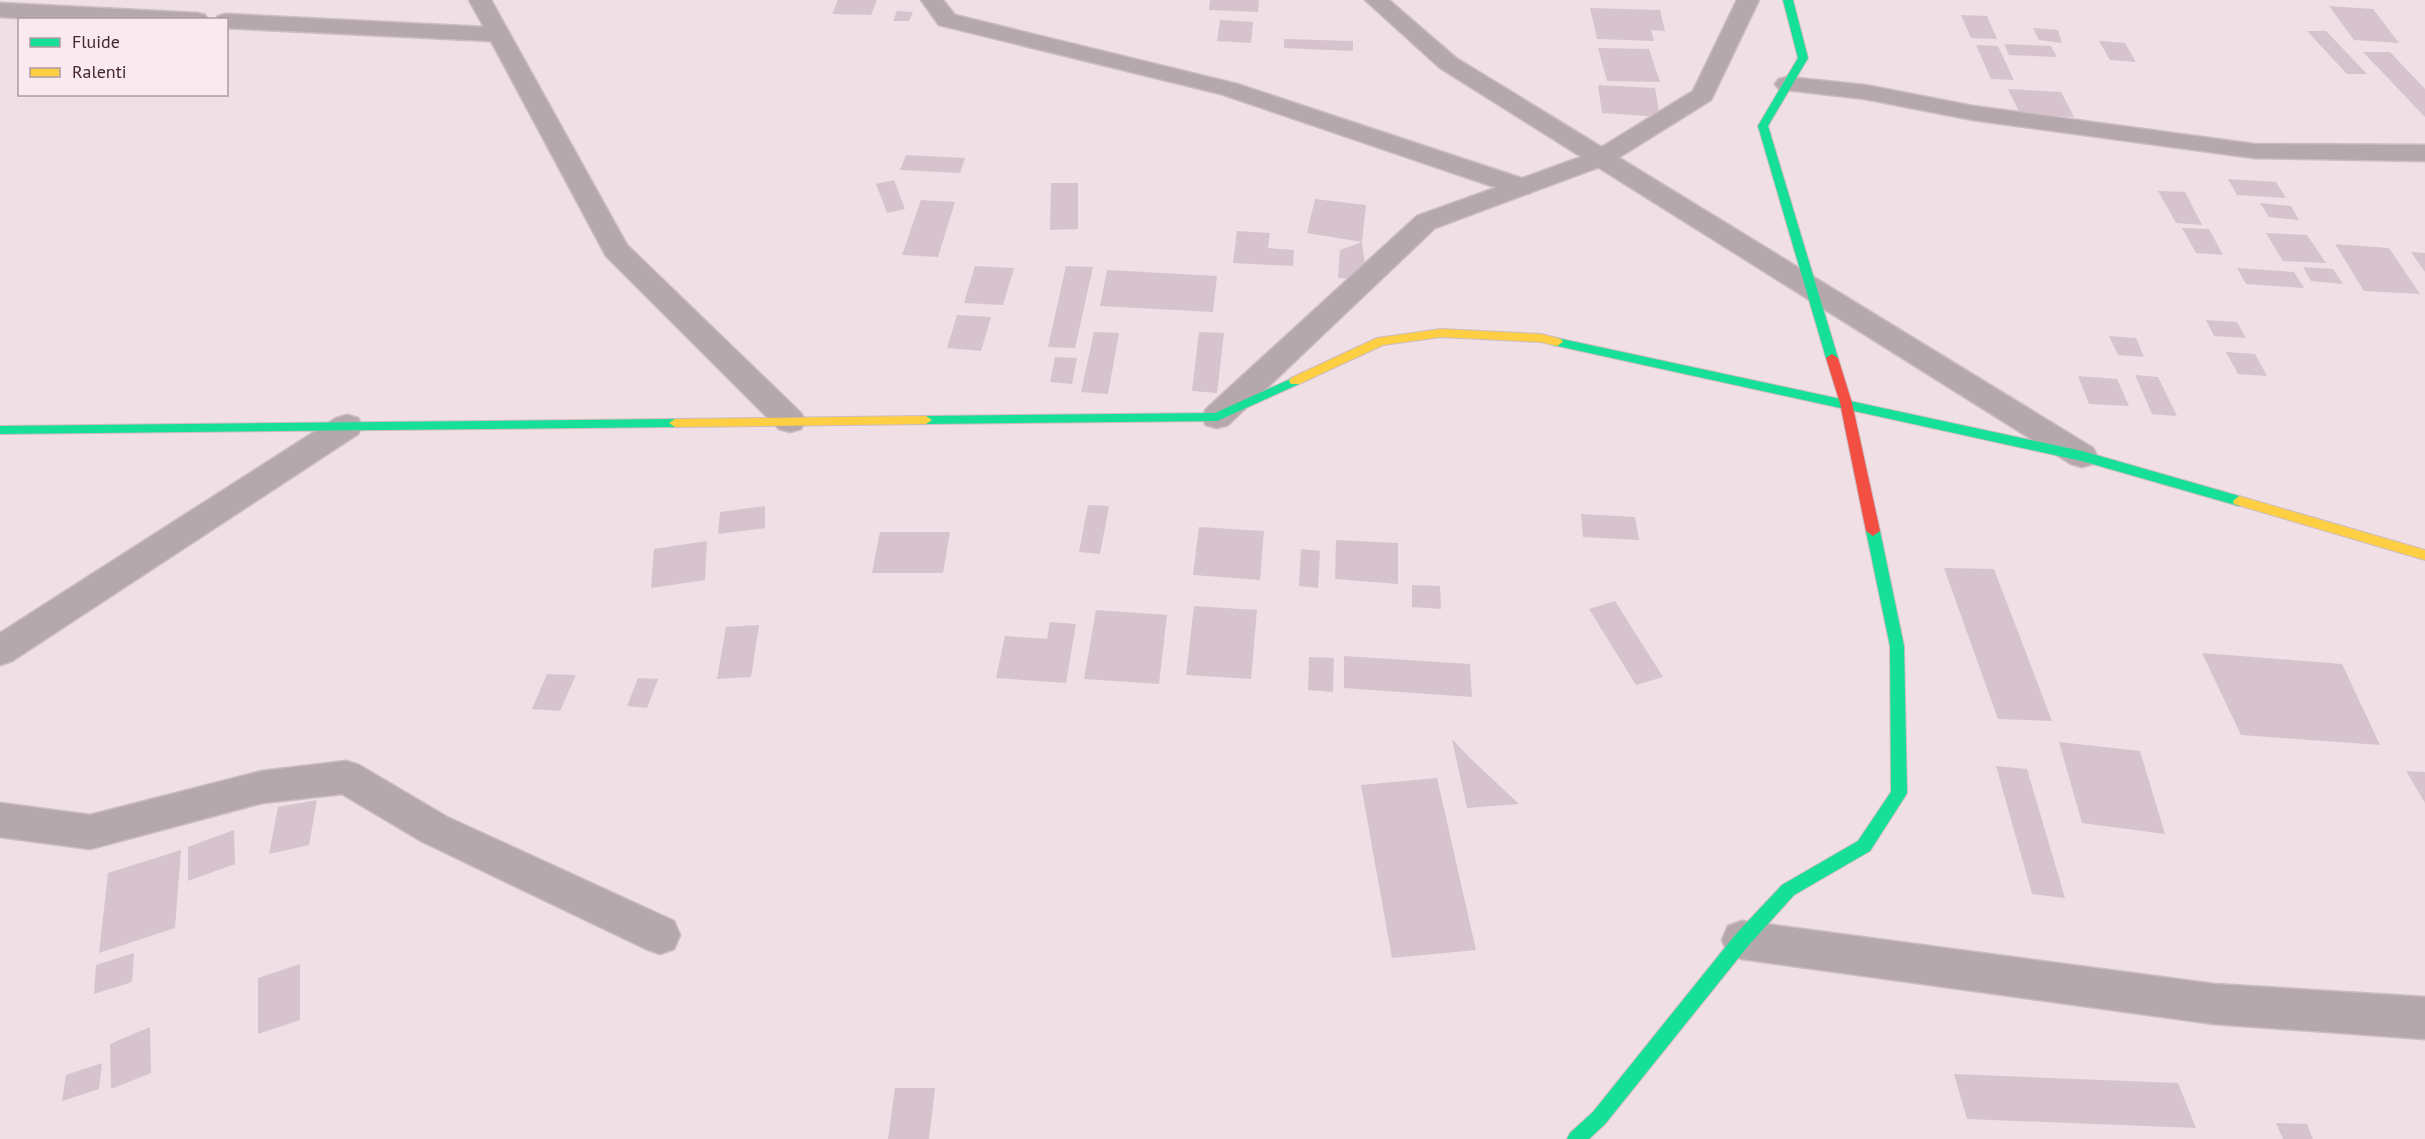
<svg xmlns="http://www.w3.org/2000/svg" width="2425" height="1139" font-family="'PT Sans',sans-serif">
<rect width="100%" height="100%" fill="#f0dfe4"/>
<!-- building -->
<g fill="#d7c3ce">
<path d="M838,0h39l-6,15 -39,-1z"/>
<path d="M1210,0h49l-1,12 -49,-2z"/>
<path d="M2329,6l44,3 26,34 -45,-3z"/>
<path d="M1590,8l70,2 5,21 -14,-1 3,11 -57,-2z"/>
<path d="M897,11l16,1 -4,9h-16z"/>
<path d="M1961,15l26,1 10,23 -26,-1z"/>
<path d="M1220,20l33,2 -2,21 -34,-2z"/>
<path d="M2033,28l25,2 4,13 -23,-3z"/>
<path d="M2307,31h19l41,43h-20z"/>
<path d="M1284,39l69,2v10l-69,-3z"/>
<path d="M2099,41l26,2 11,19 -26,-2z"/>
<path d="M2004,44l47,2 6,11 -48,-2z"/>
<path d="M1976,45l22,1 16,34 -23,-1z"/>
<path d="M1598,48l51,1 11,33 -53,-1z"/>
<path d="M2363,52h27l35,37v28z"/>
<path d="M1598,85l57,3 5,29 -58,-4z"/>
<path d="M2008,89l53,3 13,25 -54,-3z"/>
<path d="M906,155l59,3 -5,15 -60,-3z"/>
<path d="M2228,179l48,3 10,16 -49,-3z"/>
<path d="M894,180l11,29 -18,4 -11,-29z"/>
<path d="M1051,183h27v46l-28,1z"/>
<path d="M2158,191l27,1 17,33 -26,-2z"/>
<path d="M1315,199l51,6 -4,37 -55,-9z"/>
<path d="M921,200l34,2 -17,55 -36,-2z"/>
<path d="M2260,203l31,3 8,14 -30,-3z"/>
<path d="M2182,228l27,1 14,26 -27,-2z"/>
<path d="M1237,231l33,2 -2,15 26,2 -1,16 -60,-3z"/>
<path d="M2266,233l41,2 19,28 -43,-2z"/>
<path d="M1362,242l5,38 -29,-2 2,-28z"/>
<path d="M2335,244l54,4 31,46 -56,-3z"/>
<path d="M2411,252l14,1v19z"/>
<path d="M975,266l39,2 -11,37 -39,-2z"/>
<path d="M1066,266l27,1 -18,81 -27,-1z"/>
<path d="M2303,267l30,2 10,15 -32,-3z"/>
<path d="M2237,268l57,4 10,16 -58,-4z"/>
<path d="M1107,270l110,6 -4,36 -113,-6z"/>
<path d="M957,315l34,2 -10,34 -34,-3z"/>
<path d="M2206,320l31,2 9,16 -32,-2z"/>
<path d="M1094,332l25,1 -11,61 -27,-2z"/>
<path d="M1199,332l25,1 -7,60 -25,-2z"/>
<path d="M2109,336l27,2 8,19 -26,-2z"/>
<path d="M2226,352l29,2 12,22 -29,-2z"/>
<path d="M1055,357l22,1 -5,26 -22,-2z"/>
<path d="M2135,375l23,2 19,39 -25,-2z"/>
<path d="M2078,376l39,3 12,27 -40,-2z"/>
<path d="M1088,505l21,1 -9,48 -21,-2z"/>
<path d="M765,506v22l-47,6 2,-22z"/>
<path d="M1581,514l54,3 4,23 -56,-3z"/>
<path d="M1199,527l65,4 -4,49 -67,-5z"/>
<path d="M880,532h70l-7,41h-71z"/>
<path d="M1336,540l62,3v41l-63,-5z"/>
<path d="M707,541l-2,39 -54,8 3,-39z"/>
<path d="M1301,549l19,2 -2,37 -19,-2z"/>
<path d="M1944,568l50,1 58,152 -54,-2z"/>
<path d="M1412,585l28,1 1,23 -29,-2z"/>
<path d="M1615,601l48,76 -27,8 -47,-76z"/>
<path d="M1194,606l63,4 -6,69 -65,-4z"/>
<path d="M1096,610l71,5 -8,69 -75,-5z"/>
<path d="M1050,622l26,2 -10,59 -70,-5 9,-42 42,3z"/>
<path d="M759,625l-8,52 -34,2 9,-52z"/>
<path d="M2202,653l140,11 38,81 -139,-10z"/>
<path d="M1344,656l126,8 2,33 -128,-9z"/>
<path d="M1309,657l25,1 -1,34 -25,-2z"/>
<path d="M547,674l29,1 -16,36 -28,-2z"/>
<path d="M638,678l20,1 -11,29 -20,-2z"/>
<path d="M1452,739l18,19 49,46 -52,4z"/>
<path d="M2059,742l81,9 25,83 -83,-11z"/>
<path d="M1996,766l31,3 38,129 -33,-4z"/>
<path d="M2406,771l19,1v31z"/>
<path d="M1437,778l39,172 -84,8 -31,-173z"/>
<path d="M317,800l-8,45 -40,9 9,-47z"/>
<path d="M234,830l1,34 -47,17v-34z"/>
<path d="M181,850l-6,78 -76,25 9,-80z"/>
<path d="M134,953l-2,29 -38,12 2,-29z"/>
<path d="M300,964v56l-42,14v-56z"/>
<path d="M150,1027l1,46 -40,16 -1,-45z"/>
<path d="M102,1063l-3,26 -37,12 4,-26z"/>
<path d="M1954,1074l224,9 18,45 -229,-9z"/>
<path d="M895,1088h40l-6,51h-41z"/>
<path d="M2276,1123l31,1 6,15h-30z"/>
</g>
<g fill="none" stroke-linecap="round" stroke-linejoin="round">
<!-- lane casing -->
<g stroke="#ccbcc1" stroke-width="3">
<g id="lane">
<path d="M1737,0h22l-48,100 -101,63 -175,65 -207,197 -11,3 -11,-3 -4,-8 4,-8 211,-193 175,-63 101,-62z"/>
<path d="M1787,77l78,8 108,21 281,38 171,1v16l-171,-3 -281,-38 -108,-21 -86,-10 -4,-5 4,-5z"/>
</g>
</g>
<!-- street casing -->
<g stroke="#ccbcc1" stroke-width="3">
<g id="street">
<path d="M469,0h22l136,245 174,168 4,8 -4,8 -11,3 -11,-3 -173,-173 -115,-215 -265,-13v-8h-10l2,-4 8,-2 258,13z"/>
<path d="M921,0h22l12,15 282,69 293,97 4,6 -4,6 -9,2 -9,-2 -291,-99 -282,-69z"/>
<path d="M1365,0h24l67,58 637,390 4,8 -4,8 -11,3 -11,-3 -631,-396z"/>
<path d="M0,3l197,10 8,2 3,5h-153l-55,-3z"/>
<path d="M347,415l11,3 4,8 -4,8 -346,227 -12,4v-32l336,-215z"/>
<path d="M346,761l13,4 88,52 227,104 6,14 -6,14 -14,5 -14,-5 -225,-108 -79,-47 -80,9 -172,46 -90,-12v-34l90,12 172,-44z"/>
<path d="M1742,921l472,63 211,13v42l-211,-15 -472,-65 -14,-5 -6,-14 6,-14z"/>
</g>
</g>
<!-- fast casing -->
<g stroke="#ccbcc1" stroke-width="2">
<g id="fast">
<path d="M1783,0h10l15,58 -40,68 70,232 -6,4 -6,-4 -68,-232 40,-68z"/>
<path d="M1557,338l525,113 157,45 6,5 -6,5 -157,-45 -529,-116 -2,-3 2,-3z"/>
<path d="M1295,377l4,1 2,3 -2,3 -82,37 -291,3 -6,-4 6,-4 289,-3z"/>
<path d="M675,419l6,4 -6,4 -675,7v-8z"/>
<path d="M1873,526l7,5 24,115 3,147 -3,5 -34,53 -76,44 -46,51 -143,178 -16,15h-22l3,-6 23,-21 143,-178 46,-49 76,-44 33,-49 -1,-146 -24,-115z"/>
</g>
</g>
<!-- slow casing -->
<g stroke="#ccbcc1" stroke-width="2">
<g id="slow">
<path d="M1441,329l100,5 20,5 2,3 -6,4 -16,-4 -100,-5 -58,8 -84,39h-8l-2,-3 2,-3 86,-40z"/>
<path d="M926,416l6,4 -6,4 -251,3 -6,-4 6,-4z"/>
<path d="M2239,496l186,54v10l-191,-56 -1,-3z"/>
</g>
</g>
<!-- jam casing -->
<g stroke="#ccbcc1" stroke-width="2">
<path id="jam" d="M1832,354l6,4 14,45 28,128 -7,5 -7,-5 -26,-128 -14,-45z"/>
</g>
<!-- lane -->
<use href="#lane" fill="#b4a8ac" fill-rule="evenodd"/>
<!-- street -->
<use href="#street" fill="#b4a8ac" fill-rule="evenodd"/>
<!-- fast -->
<use href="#fast" fill="#16e098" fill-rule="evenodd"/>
<!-- slow -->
<use href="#slow" fill="#ffcf43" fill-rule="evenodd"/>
<!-- jam -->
<use href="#jam" fill="#f24e42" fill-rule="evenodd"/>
</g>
<!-- legend -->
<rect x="18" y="18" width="210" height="78" fill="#fae9ee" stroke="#b19ba2" stroke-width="1.5"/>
<rect x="30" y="38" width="30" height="9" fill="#16e098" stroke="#b19ba2" stroke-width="1.5"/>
<text x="72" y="48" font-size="18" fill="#442630">Fluide</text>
<rect x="30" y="68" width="30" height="9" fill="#ffcf43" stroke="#b19ba2" stroke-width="1.5"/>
<text x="72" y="78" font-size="18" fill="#442630">Ralenti</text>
</svg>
